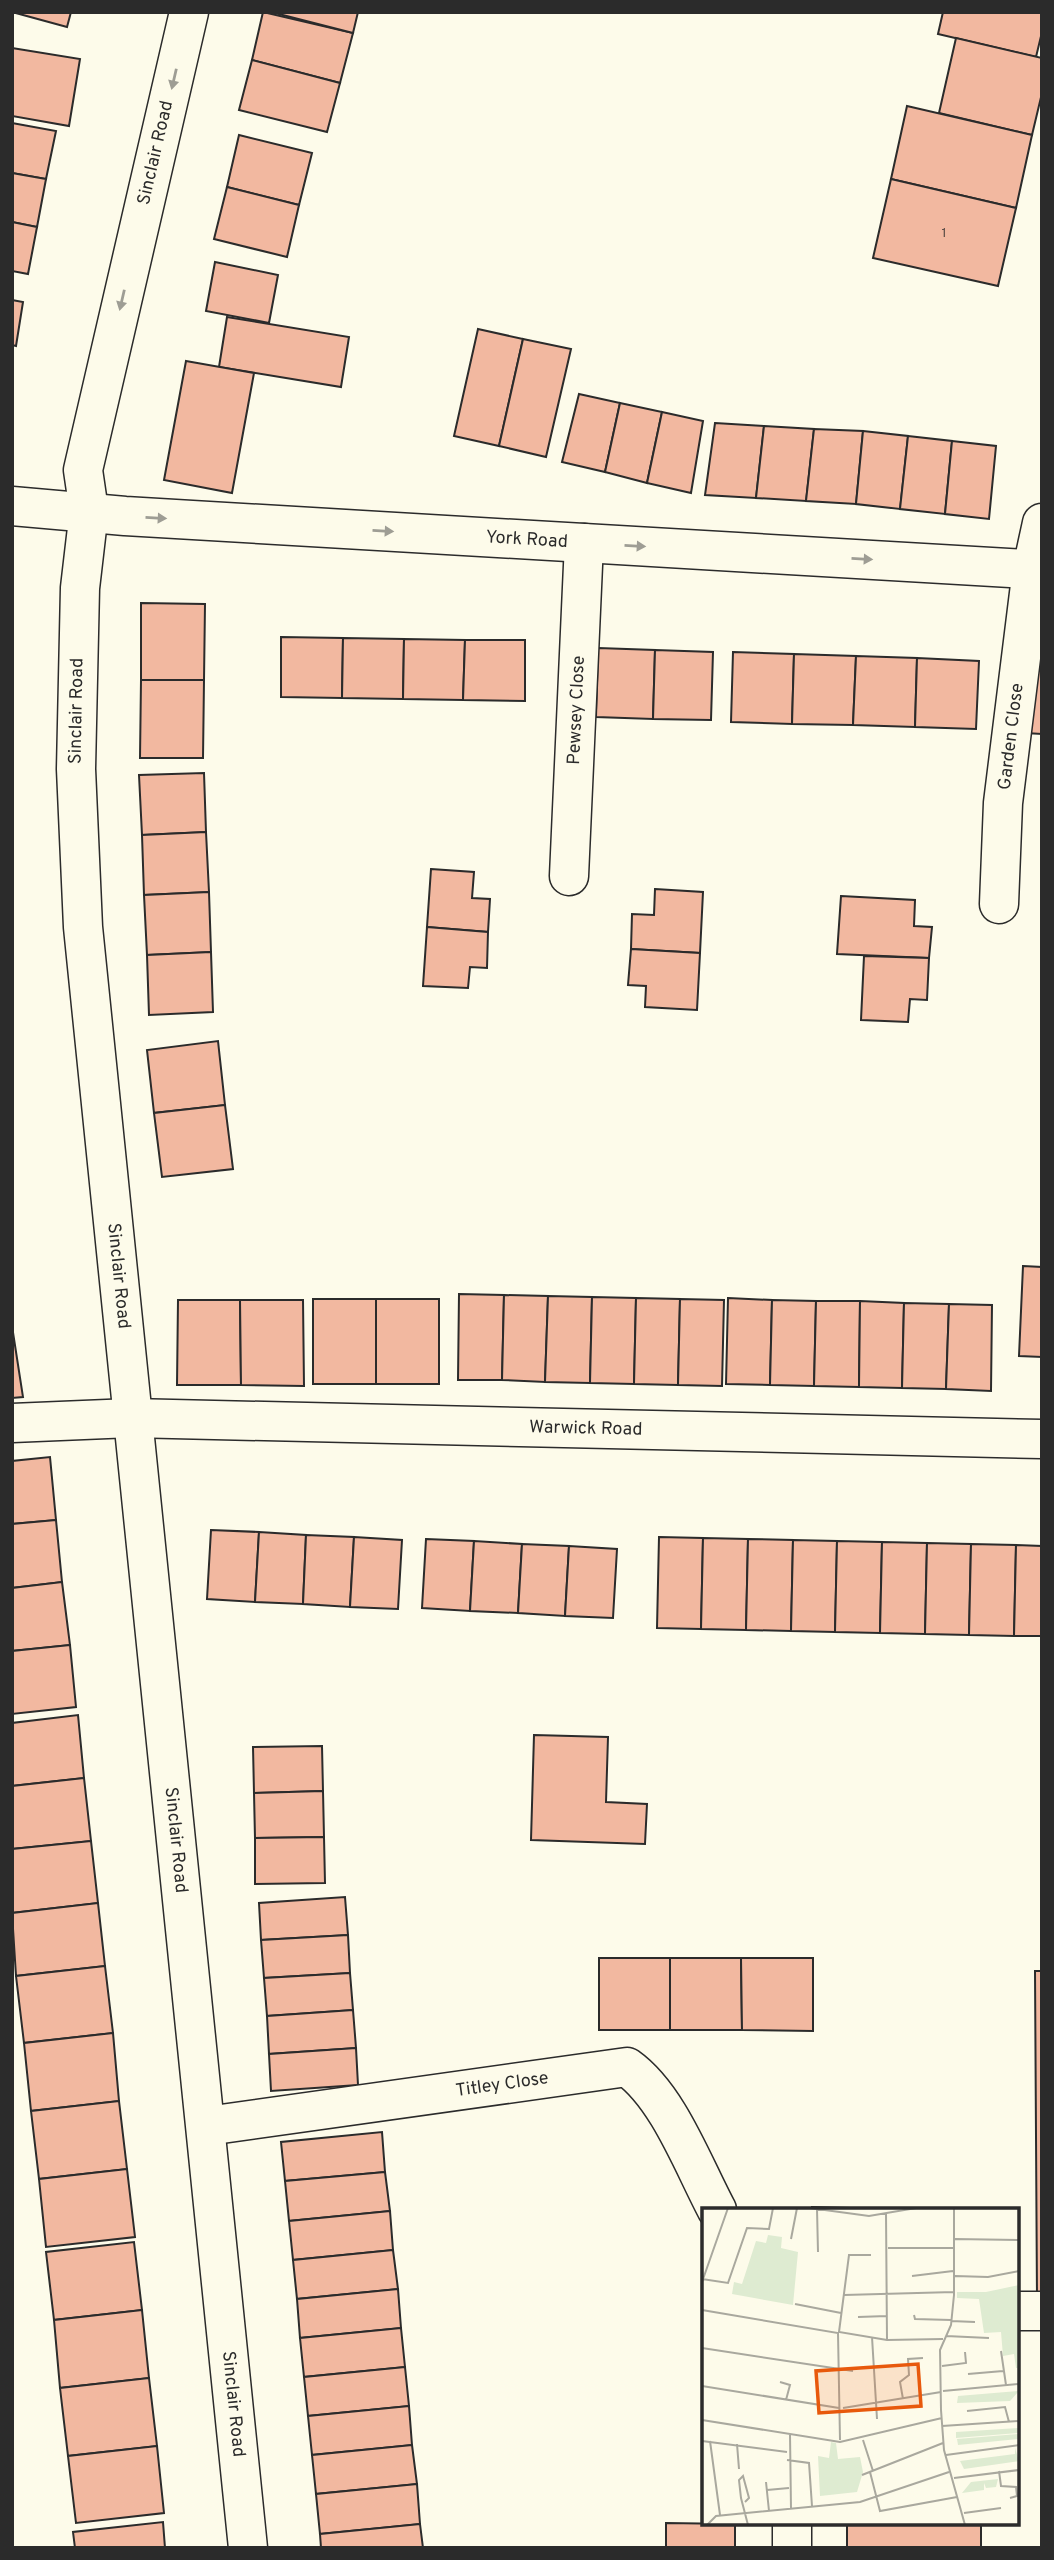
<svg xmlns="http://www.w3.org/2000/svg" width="1054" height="2560" font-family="Overpass,sans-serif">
<rect width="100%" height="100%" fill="#fdfbea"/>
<!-- building -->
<g fill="#f2b8a0" stroke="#2b2b2b" stroke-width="2">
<path d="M12,12h59l-4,15z"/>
<path d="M263,12l90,21 -13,50 -88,-23z"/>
<path d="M271,12h87l-5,21z"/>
<path d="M943,12h99v20l-6,25 -98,-23z"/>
<path d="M956,38l86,20v35l-10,42 -93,-22z"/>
<path d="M12,48l68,11 -11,67 -57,-10z"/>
<path d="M252,60l88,23 -13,49 -88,-22z"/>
<path d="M907,106l125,29 -16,73 -125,-29z"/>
<path d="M12,123l44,8 -10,48 -34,-6z"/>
<path d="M239,135l73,18 -13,52 -72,-18z"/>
<path d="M12,173l34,6 -9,48 -25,-5z"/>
<path d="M891,179l125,29 -18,78 -125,-28z"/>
<path d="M227,187l72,18 -12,52 -73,-18z"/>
<path d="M12,222l25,5 -9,47 -16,-3z"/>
<path d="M215,262l63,13 -9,48 -63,-12z"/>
<path d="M12,300l11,2 -7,44 -4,-1z"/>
<path d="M227,317l122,20 -8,50 -122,-20z"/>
<path d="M478,329l45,10 -24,107 -45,-10z"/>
<path d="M523,339l48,10 -25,108 -47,-11z"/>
<path d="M186,361l68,12 -22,120 -68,-13z"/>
<path d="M579,394l41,9 -15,69 -43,-10z"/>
<path d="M620,403l42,9 -15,71 -42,-11z"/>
<path d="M662,412l41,9 -12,72 -44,-10z"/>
<path d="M715,423l49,3 -8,72 -51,-3z"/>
<path d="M764,426l50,3 -8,72 -50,-3z"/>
<path d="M814,429l49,2 -7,73 -50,-3z"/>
<path d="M863,431l45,5 -8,73 -44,-5z"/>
<path d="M908,436l44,5 -7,73 -45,-5z"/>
<path d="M952,441l44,5 -7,73 -44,-5z"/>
<path d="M141,603l64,1 -1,76h-63z"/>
<path d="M281,637l62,1 -1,60 -61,-1z"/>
<path d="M343,638l61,1 -1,60 -61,-1z"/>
<path d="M404,639l61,1 -2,60 -60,-1z"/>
<path d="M465,640h60v61l-62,-1z"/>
<path d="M598,648l57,2 -2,69 -57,-2z"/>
<path d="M655,650l58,2 -2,68 -58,-1z"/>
<path d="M733,652l61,2 -2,70 -61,-2z"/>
<path d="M794,654l62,2 -3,69 -61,-1z"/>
<path d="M856,656l61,2 -2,69 -62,-2z"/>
<path d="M917,658l62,3 -3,68 -61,-2z"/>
<path d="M1030,661l12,1v72l-17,-1z"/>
<path d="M141,680h63l-1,78h-63z"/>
<path d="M204,773l2,59 -64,3 -3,-60z"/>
<path d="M206,832l3,60 -65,3 -2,-60z"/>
<path d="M431,869l43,3 -2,26 18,1 -2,33 -61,-5z"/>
<path d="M655,889l48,3 -3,61 -69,-4 1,-35 22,1z"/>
<path d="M209,892l2,60 -64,3 -3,-60z"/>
<path d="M841,896l74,4 -1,26 18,1 -3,31 -92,-4z"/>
<path d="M427,927l61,5 -1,36 -17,-1 -2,21 -45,-2z"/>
<path d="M631,949l69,4 -3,57 -52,-3 1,-21 -18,-1z"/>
<path d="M211,952l2,60 -64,3 -2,-60z"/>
<path d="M864,956l65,2 -2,42 -17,-1 -2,23 -47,-2z"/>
<path d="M218,1041l7,64 -71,8 -7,-63z"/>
<path d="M225,1105l8,64 -71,8 -8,-64z"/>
<path d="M1023,1266l19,1v90l-23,-1z"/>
<path d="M459,1294l45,1 -2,85h-44z"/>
<path d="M504,1295l44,1 -3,86 -43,-2z"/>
<path d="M548,1296l44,1 -2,86 -45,-1z"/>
<path d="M592,1297l44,1 -2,86 -44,-1z"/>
<path d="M636,1298l44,1 -2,86 -44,-1z"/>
<path d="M728,1298l44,2 -2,85 -44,-1z"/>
<rect x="313" y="1299" width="63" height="85"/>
<rect x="376" y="1299" width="63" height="85"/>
<path d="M680,1299l44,1 -2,86 -44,-1z"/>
<path d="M178,1300h62l1,85h-64z"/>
<path d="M240,1300h63l1,86 -63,-1z"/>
<path d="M772,1300l44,1 -2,85 -44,-1z"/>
<path d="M816,1301h44l-1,86 -45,-1z"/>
<path d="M860,1301l44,2 -2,85 -43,-1z"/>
<path d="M904,1303l45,1 -3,85 -44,-1z"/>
<path d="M949,1304l43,1 -1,86 -45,-2z"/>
<path d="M12,1326l11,71 -11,1z"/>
<path d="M50,1457l6,63 -44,4v-63z"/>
<path d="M56,1520l6,62 -50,6v-64z"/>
<path d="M211,1530l48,2 -4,70 -48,-3z"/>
<path d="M259,1532l47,3 -3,69 -48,-2z"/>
<path d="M306,1535l48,2 -4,70 -47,-3z"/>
<path d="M354,1537l48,3 -4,69 -48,-2z"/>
<path d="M659,1537l44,1 -2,91 -44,-1z"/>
<path d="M703,1538l45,1 -2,91 -45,-1z"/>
<path d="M426,1539l48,2 -4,70 -48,-3z"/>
<path d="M748,1539l45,1 -2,91 -45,-1z"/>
<path d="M793,1540l44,1 -2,91 -44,-1z"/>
<path d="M474,1541l48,3 -4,69 -48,-2z"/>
<path d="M837,1541l45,1 -2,91 -45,-1z"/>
<path d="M882,1542l45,1 -2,91 -45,-1z"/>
<path d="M927,1543l44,1 -2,91 -44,-1z"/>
<path d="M522,1544l47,2 -4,70 -47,-3z"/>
<path d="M971,1544l45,1 -2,91 -45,-1z"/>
<path d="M1016,1545l26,1v90h-28z"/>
<path d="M569,1546l48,3 -4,69 -48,-2z"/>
<path d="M62,1582l8,63 -58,6v-63z"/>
<path d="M70,1645l6,62 -64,7v-63z"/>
<path d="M78,1715l6,63 -72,8v-63z"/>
<path d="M534,1735l74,2 -2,65 41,2 -2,40 -114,-4z"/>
<path d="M322,1746l1,45 -69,2 -1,-46z"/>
<path d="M84,1778l7,63 -79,8v-63z"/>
<path d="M323,1791l1,46 -69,1 -1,-45z"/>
<path d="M324,1837l1,46 -70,1v-46z"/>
<path d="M91,1841l7,62 -86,10v-64z"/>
<path d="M345,1897l3,38 -87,5 -2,-37z"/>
<path d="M98,1903l7,63 -89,10 -4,-63z"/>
<path d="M348,1935l2,38 -86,5 -3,-38z"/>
<rect x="599" y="1958" width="71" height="72"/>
<path d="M670,1958h71l1,72h-72z"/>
<path d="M741,1958h72v73l-71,-1z"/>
<path d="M105,1966l8,67 -89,10 -8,-67z"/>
<path d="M1035,1971h7v328h-5z"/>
<path d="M350,1973l3,37 -86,6 -3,-38z"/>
<path d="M353,2010l3,38 -87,6 -2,-38z"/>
<path d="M113,2033l6,68 -88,10 -7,-68z"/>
<path d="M356,2048l2,37 -87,6 -2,-37z"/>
<path d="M119,2101l8,68 -88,10 -8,-68z"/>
<path d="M382,2132l3,40 -100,9 -4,-39z"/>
<path d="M127,2169l8,68 -89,10 -7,-68z"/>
<path d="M385,2172l5,39 -101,10 -4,-40z"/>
<path d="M812,2207l115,3h-115z"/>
<path d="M390,2211l3,39 -100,10 -4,-39z"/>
<path d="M134,2242l8,68 -88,10 -8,-68z"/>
<path d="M393,2250l5,39 -101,10 -4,-39z"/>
<path d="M398,2289l3,39 -101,10 -3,-39z"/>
<path d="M142,2310l7,68 -89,10 -6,-68z"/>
<path d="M401,2328l4,39 -101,10 -4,-39z"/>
<path d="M405,2367l4,39 -101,10 -4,-39z"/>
<path d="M149,2378l8,68 -89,10 -8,-68z"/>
<path d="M409,2406l3,39 -100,10 -4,-39z"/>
<path d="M412,2445l5,39 -101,10 -4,-39z"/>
<path d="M157,2446l7,67 -88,10 -8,-67z"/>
<path d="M417,2484l3,40 -100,10 -4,-40z"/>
<path d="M163,2522l2,26h-90l-2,-16z"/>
<path d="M666,2523l69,1v24h-69z"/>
<rect x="847" y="2523" width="134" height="25"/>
<path d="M420,2524l3,24h-102l-1,-14z"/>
</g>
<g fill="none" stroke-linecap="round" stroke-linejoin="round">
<!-- minor casing -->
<g stroke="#2b2b2b" stroke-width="41">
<g id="minor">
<path id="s1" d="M189,12l-106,458 6,41 -9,77 -4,181 7,158 165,1621"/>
<path id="s2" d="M12,506l113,10 917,54"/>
<path id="s3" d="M569,876l15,-333"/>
<path id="s4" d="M999,904l4,-101 29,-234 10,-46"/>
<path id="s5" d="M12,1423l119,-5 911,21"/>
<path id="s6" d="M207,2126l420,-59c41,29 66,98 90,143"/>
<path d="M1017,2311h25"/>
<path d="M792,2548v-25"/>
</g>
</g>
<!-- minor -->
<use href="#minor" stroke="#fdfbea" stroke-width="38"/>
</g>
<!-- one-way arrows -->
<defs><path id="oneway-solid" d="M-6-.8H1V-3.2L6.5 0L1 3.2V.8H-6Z" transform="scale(1.75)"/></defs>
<g fill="#9e9d94">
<use href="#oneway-solid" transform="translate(174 79) rotate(103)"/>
<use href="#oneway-solid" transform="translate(122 300) rotate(103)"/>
<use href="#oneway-solid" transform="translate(156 518) rotate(3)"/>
<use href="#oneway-solid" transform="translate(383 531) rotate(3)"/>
<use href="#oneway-solid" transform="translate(635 546) rotate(3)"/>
<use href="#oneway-solid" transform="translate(862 559) rotate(3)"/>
</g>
<g text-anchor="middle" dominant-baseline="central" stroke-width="5" stroke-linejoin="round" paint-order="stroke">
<!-- number labels -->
<g font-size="14" fill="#5d4e48">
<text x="944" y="233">1</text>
</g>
<!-- street labels -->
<g font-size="18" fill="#2b2b2b" stroke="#fdfbea">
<text transform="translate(156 153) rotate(-77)">Sinclair Road</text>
<text stroke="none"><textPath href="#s2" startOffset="516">York Road</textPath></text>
<text stroke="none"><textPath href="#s3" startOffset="166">Pewsey Close</textPath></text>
<text transform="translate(77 711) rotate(-89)">Sinclair Road</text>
<text stroke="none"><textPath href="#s4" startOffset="168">Garden Close</textPath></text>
<text stroke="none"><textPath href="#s1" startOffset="1279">Sinclair Road</textPath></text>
<text stroke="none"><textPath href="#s5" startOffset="574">Warwick Road</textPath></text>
<text stroke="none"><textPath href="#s1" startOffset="1846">Sinclair Road</textPath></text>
<text stroke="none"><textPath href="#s6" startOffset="298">Titley Close</textPath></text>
<text stroke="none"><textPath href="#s1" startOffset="2413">Sinclair Road</textPath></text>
</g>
</g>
<!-- overview -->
<g transform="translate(702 2208)">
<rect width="317" height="317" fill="#fdfbea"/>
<path d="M66,27l14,2 -1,11 17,4 -5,53 -61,-11 2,-12 8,2 14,-43 10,2zM317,77v83h-3l-2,-14 -11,2 -2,-24 -17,1 -5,-34 -22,-1v-6h29z" fill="#deebd1"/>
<path d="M317,183l-9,10 -53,2 1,-7zM317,220v5l-63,5v-6zM317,226v5l-61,6 -1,-6zM129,234l5,1 2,16 22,-2 3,15 -6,20 -37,4 -2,-40 11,2zM313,240l4,13 -55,8 -4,-8 55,-7zM296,271l-2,8 -10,1 -2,-5v7l-22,3 9,-11z" fill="#deebd1"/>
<path fill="none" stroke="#a9a89e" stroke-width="2" d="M108,0l59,8 47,-8M252,0v87l-3,30 -11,25 1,60 3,40 21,75M269,0h48M115,1l1,43M184,5l1,127M89,31l6,-31M253,31l64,1M186,40h67M169,47h-22l-10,77 48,8 56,-1M210,68l41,-5M253,68l33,1 31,-6M0,71l26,4 19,-55 22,1 4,-21M0,74l26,-74M142,87l110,-3M93,96l46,9M0,102l136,23 2,107M212,107l1,4 36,1M156,109l29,-1M249,113l24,1M244,128l43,2M170,129l5,82M0,140l151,23M299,143l5,34M240,158l24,-3 -1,-11M266,166l35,-3M78,174l10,3 -4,15M0,178l137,22M241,183l76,-7M201,191l-3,-17 9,-7 -1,-16 15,-1M141,200l98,-16M265,203l38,-4 4,15M0,212l138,22 102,-24M240,218l77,-5M88,226l1,75M161,232l10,31M0,233l85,11M8,233l10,74M35,236l2,25M244,247l73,-10M85,252l22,3 3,43M297,263l2,15 15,1 1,9 -7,2M168,264l10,39 77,-14M160,267l81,-32M252,270l65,-8M64,274l3,29M65,282l22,-2M43,294l4,-4 -6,-22 -4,4 2,18 7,27M262,305l37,-5M5,317l9,-9 144,-14 89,-30"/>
<path fill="#e8590c" fill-opacity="0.15" stroke="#e8590c" stroke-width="3.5" d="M216,156l3,42 -102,7 -3,-42z"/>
<rect width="317" height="317" fill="none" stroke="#2b2b2b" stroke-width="3.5"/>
</g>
<!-- border -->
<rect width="1054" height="2560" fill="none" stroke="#2b2b2b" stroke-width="28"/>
</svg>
